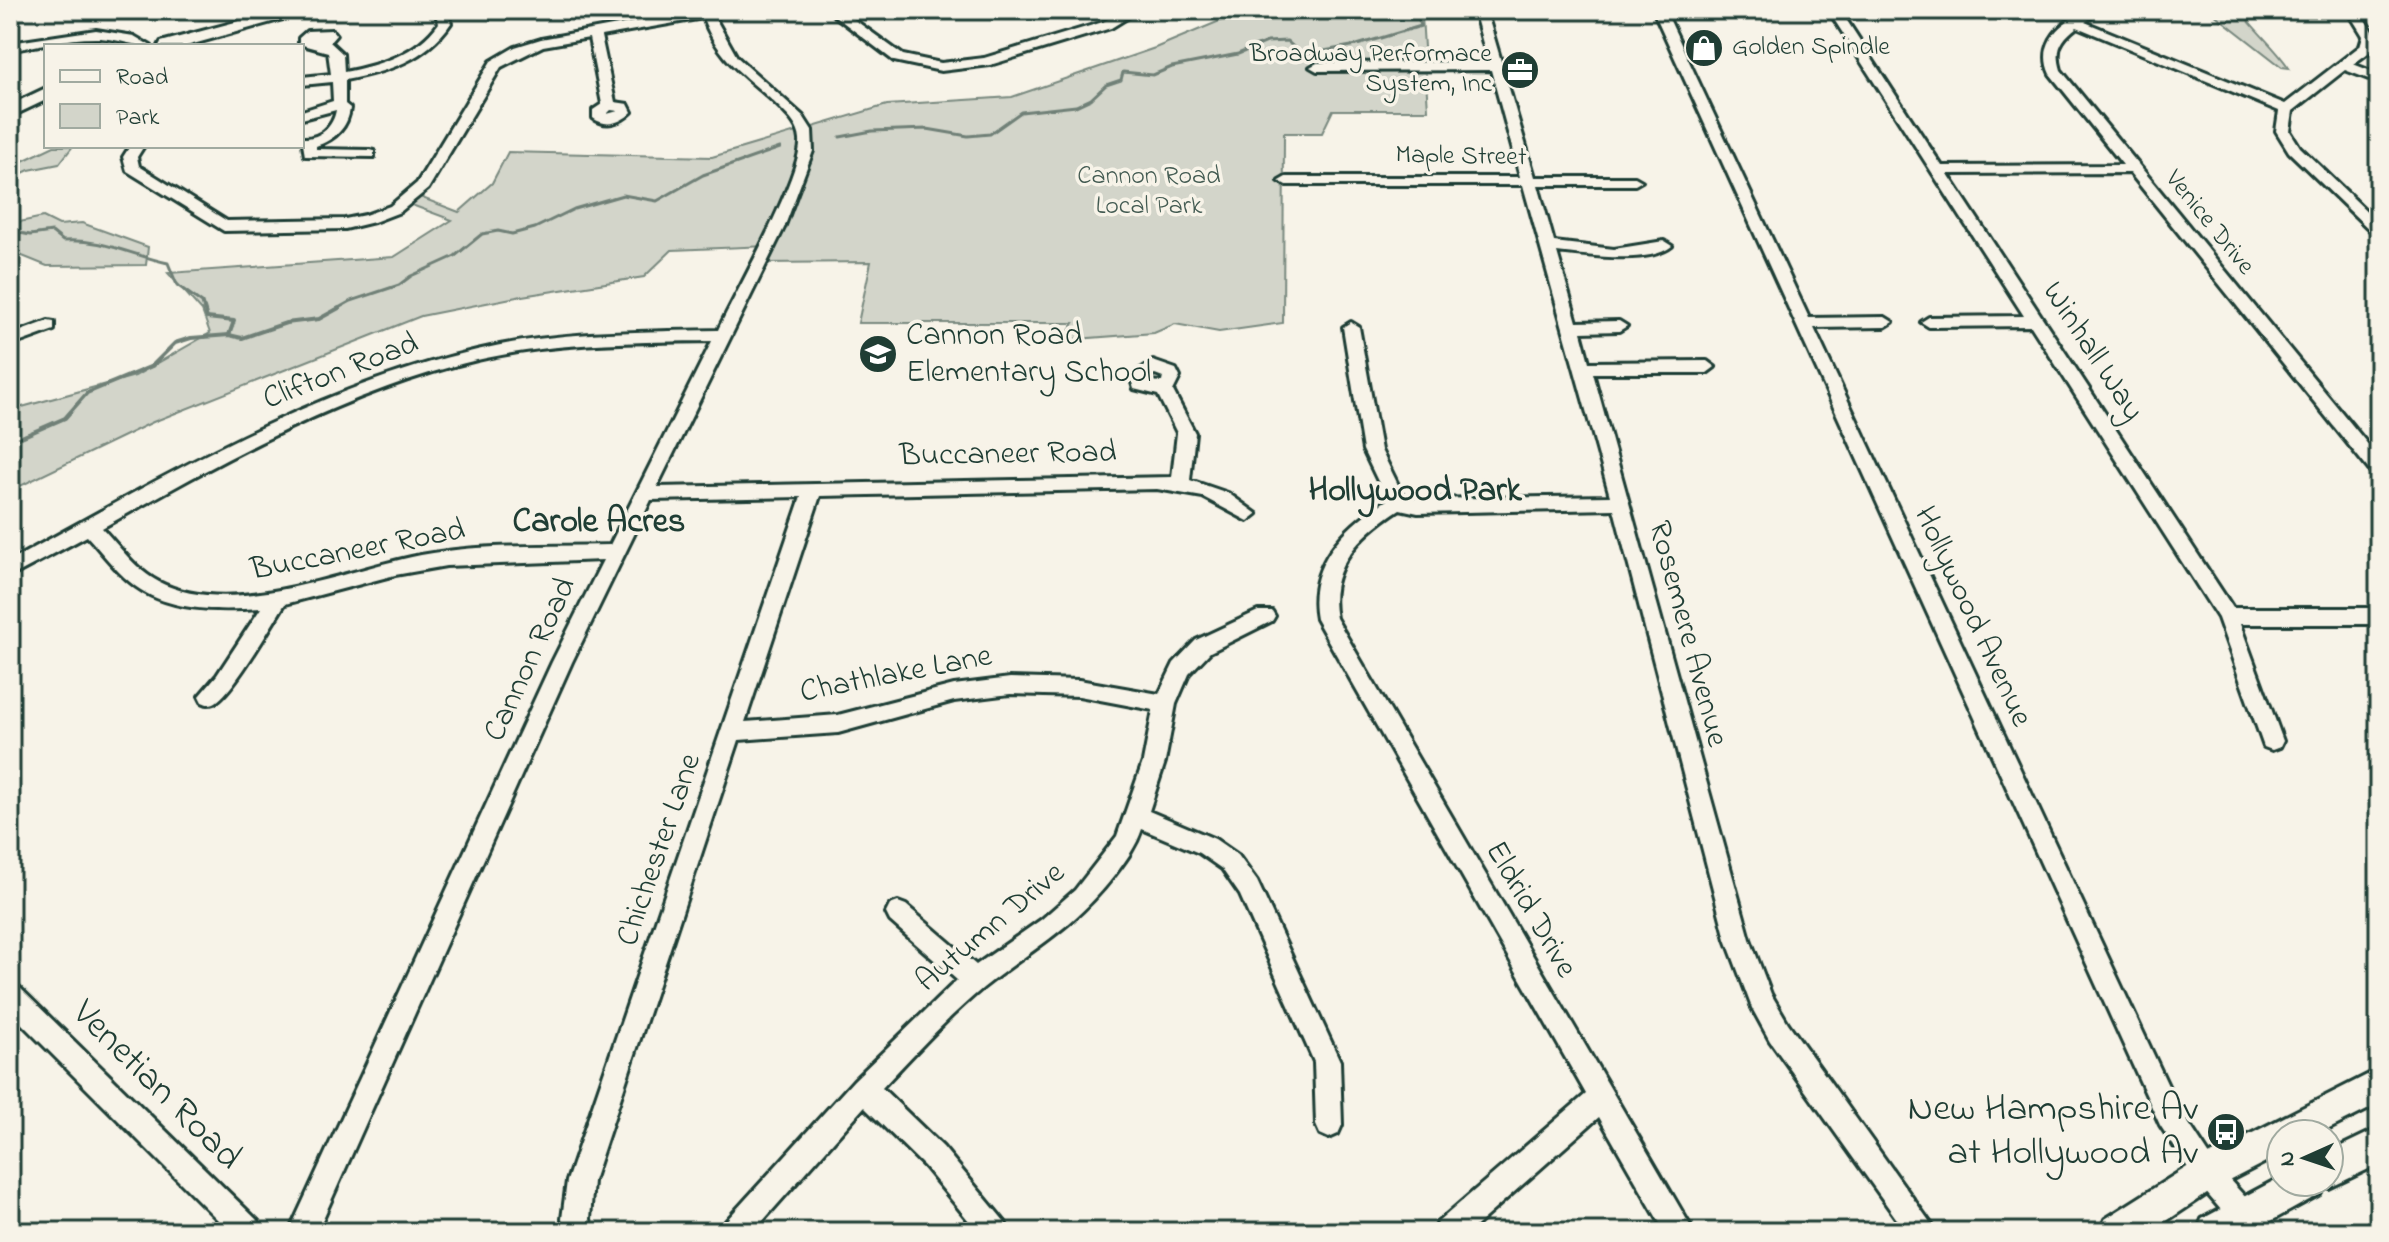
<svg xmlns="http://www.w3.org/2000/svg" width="2389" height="1242" font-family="'Indie Flower',sans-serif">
<rect width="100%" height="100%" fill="#f7f3e8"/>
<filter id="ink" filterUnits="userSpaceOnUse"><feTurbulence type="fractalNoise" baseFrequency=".0125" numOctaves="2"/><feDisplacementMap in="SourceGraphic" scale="16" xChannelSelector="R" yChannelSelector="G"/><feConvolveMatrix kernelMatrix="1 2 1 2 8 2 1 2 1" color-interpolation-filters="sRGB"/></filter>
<g filter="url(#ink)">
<!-- green -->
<g fill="#d3d5ca" stroke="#79897f" stroke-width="2">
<path d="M1246,10h105l1,5 70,1 6,94h-95l-11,23h-38l-1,190 -64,9 -44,-8 -21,9 -91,7 11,-17h-216l13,-61 -109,1 6,-17 -96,4 -28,27 -122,19 -101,20 -268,106 -143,69v-75l12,-9 113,-31 75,-43 -8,-22 -34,-38 226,-16 58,-37 -43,-16 11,-7 39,15 33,-29 16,-31 204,5 175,-52 125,-8 143,-49z"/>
<path d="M2209,10h31c15,21 35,37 49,58l-7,-1z"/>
<path d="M54,146h19l-14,18 -30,6 -19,9v-12z"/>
<path d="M43,217l16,8 23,-2 66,24 -2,18 -99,1 -37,-15v-27z"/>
</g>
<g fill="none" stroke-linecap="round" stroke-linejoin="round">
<!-- stream-far1 -->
<g stroke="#6f8077" stroke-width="3">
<path d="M840,137l32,-6 55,-2 41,7 22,-2 31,-22 55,-6 15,-7 15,-14 15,-5 2,-8 30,3 19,-8 66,-13 29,-12 20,-1 15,14 55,-10 64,-19 -5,-16"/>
<path d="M10,231l20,4 22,-3 11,9c38,-3 68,14 105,22l9,22 25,18 2,7"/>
<path d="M335,310l16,-9 48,-16 12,-9 44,-20 27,-22 16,-3 14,3 23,-6 39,-19 49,-14 34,6 46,-26 77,-27"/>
</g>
<!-- stream -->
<g stroke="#6f8077" stroke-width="4">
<path d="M204,308l3,10 27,3 -5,14"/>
<path d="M10,442l55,-24 22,-25 65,-27 23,-23 16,-5 38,-3 13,3 44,-15 33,-4 20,-11"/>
</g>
<!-- minor casing -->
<g stroke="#1f3d34" stroke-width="6">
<g id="minor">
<path d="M434,10h12l5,13c-25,37 -64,49 -106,57v24l5,4c-2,20 -16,32 -34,38v3l53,1 5,1v6l-69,-1 -3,-18c18,1 31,-11 34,-28l-34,9v-8l31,-10 -1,-19 -30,3v-8l29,-3 -3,-22 -29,-8v-6l8,-7 25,-1 4,5 -6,7 13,12 1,18c36,-7 73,-18 95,-49z"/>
<path d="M700,10h35l-21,6 23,41 66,59 9,14 1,21 -29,77 -127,259 515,-10 5,-44 -19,-38 -24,-6 -4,-13 23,-15 23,8 4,8 -7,14 22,42 -5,47 38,13 29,21 -9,7 -45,-24 -46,-8 -337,7 -75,226 93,-7 116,-30 56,-7 69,2 80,14 15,-31 22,-23 62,-29h14l3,5 -3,5 -62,31 -21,22 -13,30 -11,58 -16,49 66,28 23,16 19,26 83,180 2,64 -4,9 -9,4 -9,-4 -4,-9 -2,-63 -74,-167 -18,-26 -23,-16 -57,-24c-6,18 -16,31 -28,47 -41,53 -81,72 -131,112 -36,30 -69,66 -101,100l61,59 62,75 4,10h-31l-54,-66 -60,-59 -111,125h-32l4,-10 129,-142 103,-100 -67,-59 -4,-8 4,-8 8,-3 8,3 70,60 66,-46 33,-29 42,-54 26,-74 10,-52 -74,-14 -69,-2 -56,7 -116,32 -99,7 -146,441 -3,38 3,13h-28l-3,-13 5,-38 234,-684 -150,3 -79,162 -255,570h-28l263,-570 51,-102 -157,6 -51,9 -110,29c-13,20 -53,91 -71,99 -6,2 -7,1 -12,-1l-3,-6 18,-21 44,-67c-43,3 -96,4 -131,-26 -16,-13 -29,-31 -43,-46l-77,41v-16c150,-82 299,-172 467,-211 78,-19 160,-18 241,-20 17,-35 85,-157 82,-190 -1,-13 -10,-22 -19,-31 -32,-32 -61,-45 -78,-91l-102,18 14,66 13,2 4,8c-11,11 -26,16 -39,6v-8l9,-6 -13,-66 -46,8 -42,21 -73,122 -28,23 -26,10 -29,7 -121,2 -97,-60 -4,-14 7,-11h14l-7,11 2,9 88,55 118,-2 20,-4 25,-9 27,-23 74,-122 24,-14 26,-8zM611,110l7,1 -11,3zM712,341l-102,204c-63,2 -127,-2 -189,10 -74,14 -189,65 -262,27 -23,-12 -39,-35 -57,-54 119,-67 241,-136 375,-168 77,-18 157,-18 235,-19zM1155,374l8,3 -1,5 -14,-1 -1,-3z"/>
<path d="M827,10h14l62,45 38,8 43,-5 119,-36 22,-12h15l-29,18 -121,37 -49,6 -47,-10z"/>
<path d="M1474,10h12l49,167h100l7,4 -7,4h-97l16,57 60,7 50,-8 8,5c-23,19 -87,9 -115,6l20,70 42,-1 8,5 -8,5 -38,1 8,30 118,-1 8,6 -8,6h-114l157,566 21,55 17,29 149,209h-31l-136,-191 -18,-33 -26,-69 -112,-430 -196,4 -18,-4c-40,26 -74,59 -64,109l358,614h-29l-66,-115 -130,115h-35l4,-10 148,-128 -270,-475c-10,-54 28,-93 71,-119l-24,-50 -20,-123 8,-5 8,5 22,123 23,47 14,2 192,-3 -87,-311h-237l-7,-4 7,-4h234l-29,-107 -174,1 -7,-4 7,-4 171,-1z"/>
<path d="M1653,10h12l144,308 76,-1 8,5 -8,5 -71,1 364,779 38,58 52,57 4,10h-32l-42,-49 -38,-58z"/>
<path d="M1828,10h12l102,156 181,-1 -73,-91c-16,-34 20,-64 52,-64l-17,12 200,82 75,-58 3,-10 -16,-26h12l16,26 -4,15 -18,13 26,10v9l-34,-13 -52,41 -3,20 10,16 79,76v13l-5,-2 -85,-82 -13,-21 3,-20 -202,-84c-17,13 -22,23 -16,43l318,388v18l-6,-1 -243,-302 -182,1 285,434h146v16h-139l43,117 -3,6 -8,3 -8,-3 -46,-129 -187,-292 -102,1 -8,-5 8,-5 95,-1z"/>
<path d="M96,30l38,6 17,10c-17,0 -33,-7 -51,-8 -30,-1 -60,7 -90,13v-8z"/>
<path d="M48,321l6,1v8l-44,16v-11z"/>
<path d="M10,983l9,4 240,235 4,10h-33l-220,-220z"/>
</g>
</g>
<!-- major casing -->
<g stroke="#1f3d34" stroke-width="6">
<g id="major">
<path d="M280,10h26l-2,3 -118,33h-27l2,-4z"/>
<path d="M46,88v12l-36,17v-12z"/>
<path d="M2379,1069v35l-60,30h-38v20l-62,32 -69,46h-50l5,-13 90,-57z"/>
<path d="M2379,1128v36l-50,24 -5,-2 -4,8 -69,38h-54l5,-13 79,-42v5h48v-30z"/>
</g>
</g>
<!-- minor -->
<use href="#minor" fill="#f7f3e8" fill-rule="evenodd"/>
<!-- major -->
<use href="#major" fill="#f7f3e8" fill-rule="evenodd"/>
</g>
</g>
<!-- icons -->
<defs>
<g id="shop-disc" transform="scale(2)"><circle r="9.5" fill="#1f3d34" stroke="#f7f3e8"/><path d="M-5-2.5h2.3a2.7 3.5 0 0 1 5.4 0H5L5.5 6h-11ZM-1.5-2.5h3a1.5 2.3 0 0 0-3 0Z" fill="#fff"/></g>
<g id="office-disc" transform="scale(2)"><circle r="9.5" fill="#1f3d34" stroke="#f7f3e8"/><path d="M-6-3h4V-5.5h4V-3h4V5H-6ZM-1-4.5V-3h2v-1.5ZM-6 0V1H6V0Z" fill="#fff"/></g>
<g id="school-disc" transform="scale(2)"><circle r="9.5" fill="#1f3d34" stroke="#f7f3e8"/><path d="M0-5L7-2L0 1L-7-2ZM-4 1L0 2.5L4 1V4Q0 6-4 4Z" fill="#fff"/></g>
<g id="bus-disc" transform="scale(2)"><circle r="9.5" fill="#1f3d34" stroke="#f7f3e8"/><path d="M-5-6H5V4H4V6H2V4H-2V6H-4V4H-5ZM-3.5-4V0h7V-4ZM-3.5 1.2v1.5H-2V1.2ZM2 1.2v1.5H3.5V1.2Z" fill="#fff"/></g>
</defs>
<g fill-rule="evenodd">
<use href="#shop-disc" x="1704" y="48"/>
<use href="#office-disc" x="1520" y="70"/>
<use href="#school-disc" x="878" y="354"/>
<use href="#bus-disc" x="2226" y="1132"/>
</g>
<g text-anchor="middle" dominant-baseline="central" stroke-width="7" stroke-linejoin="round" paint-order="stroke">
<!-- far-poi labels -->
<g font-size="26" fill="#1f3d34" stroke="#f7f3e8" text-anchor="start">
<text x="1732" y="48">Golden Spindle</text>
<text x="1492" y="55" text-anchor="end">Broadway Performace<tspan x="1492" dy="30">System, Inc</tspan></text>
</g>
<!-- far-street labels -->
<g font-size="26" fill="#1f3d34" stroke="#f7f3e8">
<text transform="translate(1461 157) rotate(1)">Maple Street</text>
<text transform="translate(2209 223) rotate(51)">Venice Drive</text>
</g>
<!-- far-park labels -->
<g font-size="26" fill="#435b52" stroke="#f7f3e8">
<text x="1149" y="177">Cannon Road<tspan x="1149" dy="30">Local Park</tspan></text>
</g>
<!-- poi labels -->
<g font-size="32" fill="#1f3d34" stroke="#f7f3e8" text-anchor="start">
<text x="906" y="336">Cannon Road<tspan x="906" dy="37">Elementary School</tspan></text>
</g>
<!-- street labels -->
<g font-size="32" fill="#1f3d34" stroke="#f7f3e8">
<text transform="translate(2092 352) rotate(57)">Winhall Way</text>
<text transform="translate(341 372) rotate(-21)">Clifton Road</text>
<text transform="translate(1008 455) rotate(-1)">Buccaneer Road</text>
<text transform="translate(358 551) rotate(-11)">Buccaneer Road</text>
<text transform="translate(1972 617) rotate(65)">Hollywood Avenue</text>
<text transform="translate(1687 634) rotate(75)">Rosemere Avenue</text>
<text transform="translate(531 660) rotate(-65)">Cannon Road</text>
<text transform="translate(896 675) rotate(-11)">Chathlake Lane</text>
<text transform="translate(660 850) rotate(-71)">Chichester Lane</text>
<text transform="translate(1530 910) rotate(60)">Eldrid Drive</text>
<text transform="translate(991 928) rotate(-40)">Autumn Drive</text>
</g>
<!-- neighbourhood labels -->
<g font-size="34" font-weight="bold" fill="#1f3d34" stroke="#f7f3e8">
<text x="1415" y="492">Hollywood Park</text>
<text x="599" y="523">Carole Acres</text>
</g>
<!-- near-street labels -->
<g font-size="38" fill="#1f3d34" stroke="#f7f3e8">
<text transform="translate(156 1086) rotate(45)">Venetian Road</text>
</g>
<!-- near-poi labels -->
<g font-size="38" fill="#1f3d34" stroke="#f7f3e8" text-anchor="end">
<text x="2198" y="1110">New Hampshire Av<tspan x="2198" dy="44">at Hollywood Av</tspan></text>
</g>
</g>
<!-- margin -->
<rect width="2389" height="1242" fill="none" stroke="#f7f3e8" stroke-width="40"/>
<rect x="20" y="20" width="2349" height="1202" fill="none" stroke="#1f3d34" stroke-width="3" filter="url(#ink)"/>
<!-- legend -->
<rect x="44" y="44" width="260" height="104" fill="#f7f3e8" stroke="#a1aaa0" stroke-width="2"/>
<rect x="60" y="70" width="40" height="12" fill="#f7f3e8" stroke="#a1aaa0" stroke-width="2"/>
<text x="116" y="84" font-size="24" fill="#1f3d34">Road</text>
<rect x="60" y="104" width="40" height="24" fill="#d3d5ca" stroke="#a1aaa0" stroke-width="2"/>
<text x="116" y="124" font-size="24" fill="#1f3d34">Park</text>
<!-- north arrow -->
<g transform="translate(2305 1158) rotate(267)"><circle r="38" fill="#f7f3e8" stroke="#a1aaa0" stroke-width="2"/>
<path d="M0-6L14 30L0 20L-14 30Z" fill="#1f3d34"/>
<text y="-12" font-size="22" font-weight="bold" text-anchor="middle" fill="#1f3d34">N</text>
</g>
</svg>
